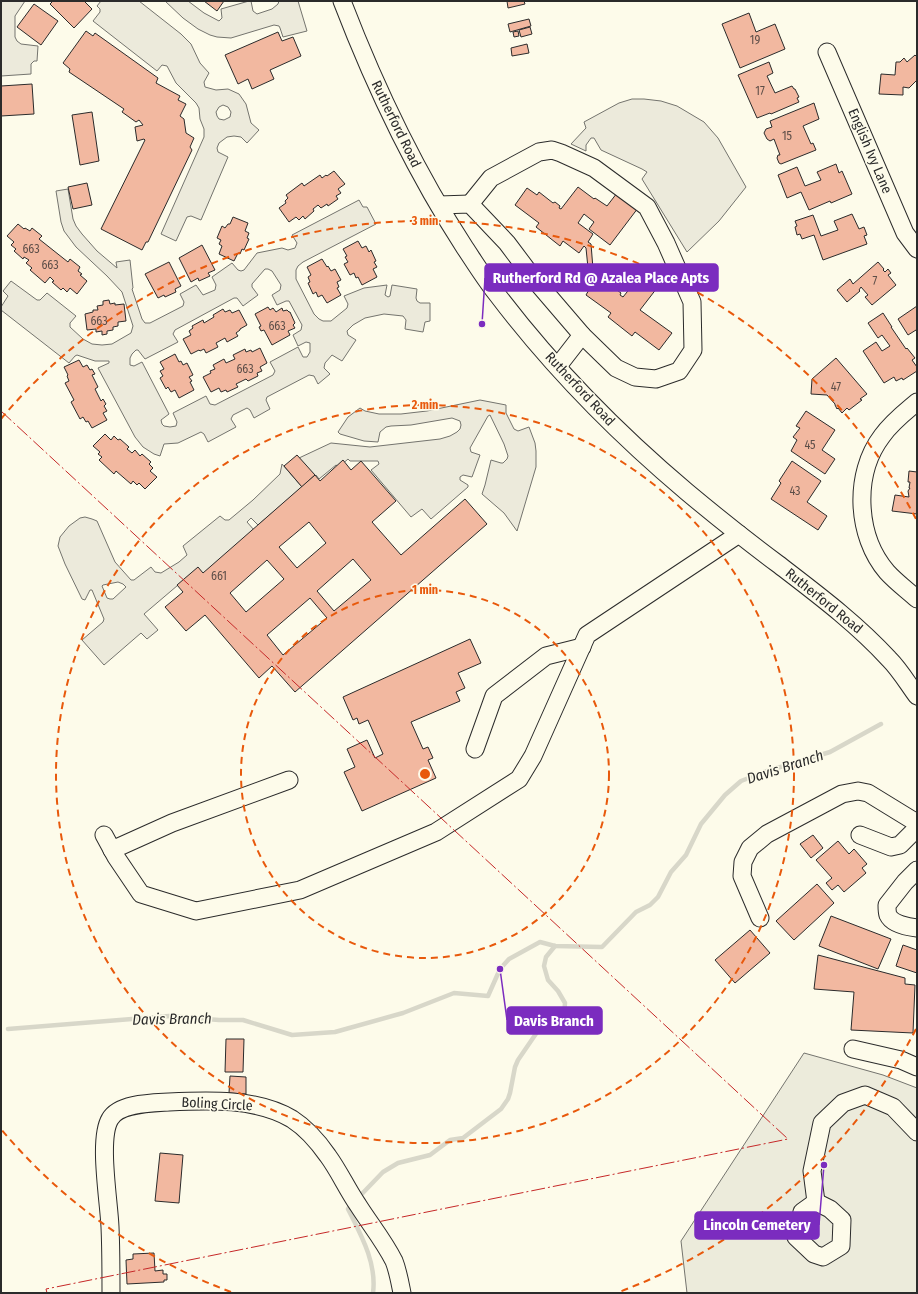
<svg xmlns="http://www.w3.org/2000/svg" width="918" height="1294" font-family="'Fira Sans Condensed',sans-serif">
<rect width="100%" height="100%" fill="#fdfbea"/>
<!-- green -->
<path fill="#ecebdb" stroke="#74746e" d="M804,1053l79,22 34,13v205h-230l-6,-52z"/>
<!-- parking -->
<g fill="#eceadb" stroke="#74746e" fill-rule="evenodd">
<path d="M1,1h24l-10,15v21l2,4 4,3 17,2 -1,15h-3l-3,3v10l-30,2z"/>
<path d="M101,1h38l42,33 10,10 9,19 9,10 -5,9 1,5 11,3 12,-1 11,5 7,10 5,19 8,7 -12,13 -6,-6 -7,-1 -7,1 -8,6 -2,5 1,4 10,5 -27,63 -10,-4 -4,1 -11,24 -15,-7 43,-97v-8l-4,-10 -1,-11 -3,-5 -20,-20 -9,-17 -5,-1 -5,6 -64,-50 7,-9v-3l-3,-3zM223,105l5,2 3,5 -1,5 -6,3 -5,-1 -2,-3 -1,-4 3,-5z"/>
<path d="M165,1h23l16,12 15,8 3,-3 -1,-9 28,-8h2l2,10 4,3 15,-5 6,-5 1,-3h19l9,30 -24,6 -3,-9 -1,-2 -5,-1 -43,13 -14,-1 -7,-2 -12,-6 -15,-11z"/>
<path d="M632,99h12l17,2 16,5 27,16 14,16 28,49 -27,34 -32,31 -45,-73 5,-7 -5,-3 -41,-19 -7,-12h-3l-5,7v6l-15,-7 15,-16 -2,-6 35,-19z"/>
<path d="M68,189l5,30 3,7 6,8 15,17 20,17 -1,-6 14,-2 3,28 -1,1 10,30 3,4h5l33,-17 1,-4 -4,-8 16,-9 7,10 12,-5 1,-5 -4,-8 20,-14 6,7 3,1 3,-1 13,-17 25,-5 6,2 7,-2 2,-5 -5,-8 67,-35 4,7h4l9,17 -73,38 -5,4 -2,4v9l18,35 5,5 4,2h8l16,-13 1,-4 -4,-8 20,-8 23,-3 -2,10 3,2 2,-1 2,-11 25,4 -1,9 1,3 3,2h10v18l-5,1 -2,10 -18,-3 1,-9 -3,-4 -19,-2 -19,4 -12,7 -6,6 1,4 8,5 -14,21 -10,-6 -7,8 -1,5 6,6 -12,10 -4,-8 -5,-1 -42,22 -1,3 4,9 -16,9 -4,-8 -3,-2 -14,7 -2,4 5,8 -28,15 -4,-8 -3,-2 -23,11 -14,1 -4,12 -6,-2 -11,-7 -8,-10 -37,-69 11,-5v-2h-14l-18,-6 -2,1 -6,7 -68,-53v-3l7,-11 -5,-5 8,-10 26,19h3l7,-7 29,23 -6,7v4l13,12 9,5 10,1 10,-1 19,-11 2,-7 -11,-34 -15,-16 -31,-29 -12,-16 -3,-9 -5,-31zM265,269h3l4,2 9,14 -1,5 -8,5 5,10 9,-4h3l13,24 -1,5 -8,5 5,11 8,-4 4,1v9l-3,5h-4l-5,-10 -28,15 5,9 -2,4 -58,30 -5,-1 -4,-8 -33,17 4,9 -1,4 -6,1 -6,-1 -2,-2 -1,-4 8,-6 -27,-52 -8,4 -4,-1v-7l2,-4 4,-4h2l7,9 33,-17 -5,-8 2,-4 59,-32h3l6,8 15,-11 -6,-8v-3z"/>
<path d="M480,400l26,5v8l8,16 4,2 11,-4 6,16 1,8v16l-19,64 -13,-18 -22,-19 3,-9 6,-25 10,3h2l4,-4 1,-3 -4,-12 -14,-29 -2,1 -18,32 1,4 9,3 -8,22 -9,-2 -3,2v3l8,5v2l-37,32 -9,-10 -11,8 -40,-47 8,-6 -1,-3h-28l-2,-2 -9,8 -3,-2 -17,14 -3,-4 -1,1 -16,-18 32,-15 39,4 70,-8 10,-3 7,-4 3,-3 1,-4 -1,-4 -8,-3 -41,7 -20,1 -5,1 -6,5 -2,10 -14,-1 -24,-7 -2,-2 10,-15 12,-9 5,3 14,3h22l26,-3z"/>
<path d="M282,464l20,23 -44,38 -7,-7 -4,4 7,8 -51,44 -5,-6 -54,46 14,16 -11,9 -6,-6 -37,32 -22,-25 21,-18 1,-3 -12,-29h-2l-5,10 -3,-1 -17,-35 -7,-18 2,-9 9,-11 11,-8 5,-1 7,2 5,2 18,41 16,18h3l17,-13 4,5 6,1 18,-11 8,-7 -4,-9 37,-30 5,4h4l24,-20 27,-26zM118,582l5,2 3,3 -13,12h-3l-3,-1 -5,-12 1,-1z"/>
</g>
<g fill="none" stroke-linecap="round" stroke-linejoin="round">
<!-- stream -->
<g stroke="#d8d7c9" stroke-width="4.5">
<path d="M8,1029l161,-13 50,4h24l49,15 43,-3 68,-19 51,-20 34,3 12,-27 9,-10 31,-17 15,4 47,1 34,-35 14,-7 8,-8 13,-25 15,-17 15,-31 24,-29 16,-14 23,-9 66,-20 51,-28"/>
<path d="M357,1199l26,-27 15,-9 32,-8 20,-15 13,-2 38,-29 7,-10 2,-6 5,-26 3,-7 26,-38h12l8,-6 1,-13 -7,-12 -10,-11 -4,-14 2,-9 9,-11"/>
<path d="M352,1204l-4,5c13,26 29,54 25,84"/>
</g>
</g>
<!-- building -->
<g fill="#f2b8a0" stroke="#2b2b2b" fill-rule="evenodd">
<path d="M53,1h31l8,8 -18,19 -24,-24z"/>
<path d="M204,1h20l-7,10z"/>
<path d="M507,1h17l1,3 -17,4z"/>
<path d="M34,4l24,17 -17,24 -24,-18z"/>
<path d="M749,13l7,19 19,-8 10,25 -45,19 -18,-44z"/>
<path d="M529,19l2,7 -21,6 -2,-8z"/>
<path d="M530,27l2,7 -11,3 -2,-7z"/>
<path d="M86,31l7,5 2,-3 63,45 -2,5 24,13 -2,4 8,4 -6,12 4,3 2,14 8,5 -4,9 2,3 -44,92h-2l-4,8 -41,-21 44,-89 -1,-1 -7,2 -2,-14 8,-2 -4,-5 -3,2 -14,-10 2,-3 -55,-37 1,-3 -7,-6z"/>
<path d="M518,31l1,5 -5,1 -1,-5z"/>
<path d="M278,32l4,9 11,-4 8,19 -31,14 4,9 -22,10 -4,-10 -10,5 -13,-29z"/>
<path d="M527,44l2,9 -17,3 -1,-8z"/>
<path d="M915,55l2,2v23l-8,8 -6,-1v8l-24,-1 2,-20 14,1 1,-13h4l4,-4 3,4z"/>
<path d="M769,62l4,11 -6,3 8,17 17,-7 2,3h1l4,8 -2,1 2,4 -28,12 -1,-1 -13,5 -19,-43z"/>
<path d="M32,84l2,30 -33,2v-30z"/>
<path d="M814,103l5,16 -16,7 8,18 2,-1 3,7 -35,14 -2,-1 -2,-5 1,-3h2l-6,-16 -4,2 -3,-2 -3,-6 2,-4 6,-2 -2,-6z"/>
<path d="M92,112l7,49 -19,4 -8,-50z"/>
<path d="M836,164l3,9 3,-2 10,23 -21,9 -1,-2 -21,9 -8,-18 -14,6 -9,-23 19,-8 8,19 16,-6 -4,-8z"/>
<path d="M334,171l11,13 -7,5 3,4 -5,3 2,3 -10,7 -1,-2 -6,4 -3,-3 -5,4 1,2 -9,8 -2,-3 -4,4 -3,-3 -7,5 -10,-14 7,-5 -1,-2 3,-3 -2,-3 16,-12 2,3 16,-11 2,3 4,-3 1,1z"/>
<path d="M87,183l5,22 -19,4 -5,-22z"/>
<path d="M578,187l16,12 1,-1 12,8 10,-13 21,15 -28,37 -21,-16 5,-7 -10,-8 -6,9 15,11 -5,8 3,2 3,37 12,9 4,-5 11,8 -1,2 3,2 17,-21 17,12 -17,22 32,23 -13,17 -24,-18 -3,4 -24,-19 3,-4 -25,-18 4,-7 -4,-40 -2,-2 -5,7 -16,-12 -3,5 -24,-19 3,-4 -24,-18 12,-17 10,7 2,-3 14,11 2,-1 5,4 -1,2 2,1z"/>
<path d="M852,214l7,15 5,-2 3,8 -3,1 3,8 -44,16 -9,-25 -12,4 -2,-5 -3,1 -2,-8 2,-1 -2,-5 18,-6 8,21 17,-6 -4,-9z"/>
<path d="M233,217l15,6 -3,8 4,2 -2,5 2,1 -5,11 -2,-1 -2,5 -2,-1 -4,8 -15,-7 3,-8 -3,-2 2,-4 -4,-2 5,-12 3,2 3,-4h2z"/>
<path d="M18,224l6,5 1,-1 5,3 2,-3 10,8 -3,3 29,23 2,-3 10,8 -2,4 4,3 -2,1 7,6 -10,13 -7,-6 -3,4 -4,-4 -2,2 -9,-8 2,-1 -4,-4 -5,6 -15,-13 2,-2 -6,-5 3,-3 -5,-3 -1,2 -9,-8 2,-2 -5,-4 3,-3 -7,-6z"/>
<path d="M358,241l4,7 4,-2 3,6 2,-2 5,11 -2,1 3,5 -4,2 4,8 -15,8 -4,-8 -2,1 -2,-5 -4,2 -6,-11 4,-2 -3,-5 2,-1 -4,-7z"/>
<path d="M202,245l13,25 -7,3 2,3 -11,5 -1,-3 -7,4 -12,-24z"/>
<path d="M322,259l5,8 1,-1 3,5 4,-2 6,11 -4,2 2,5 -2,1 4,7 -14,8 -5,-8 -4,2 -2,-5 -3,2 -5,-11 2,-1 -2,-5 3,-2 -4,-8z"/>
<path d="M169,262l12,24 -6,3 1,3 -11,5 -1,-2 -6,3 -13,-24z"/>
<path d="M878,262l6,7 -1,1 2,2 3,-3 3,4 -3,2 8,10 -24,20 -7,-8 3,-2 -7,-8 -2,3 1,1 -13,11 -10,-12 13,-11 3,5z"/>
<path d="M109,300l1,4 5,-1v2l9,-1 2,17 -8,1v4l-5,1v3l-6,1v3l-5,1v-4l-6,1v-3l-9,1 -2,-16 8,-2v-2h5l-1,-4 6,-1v-4z"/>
<path d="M917,306v26l-1,-2 -8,5 -10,-16z"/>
<path d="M268,307l2,3 3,-2 3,4 6,-4 1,3 4,-1 2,2h1l5,11 -2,2 2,3 -7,3 2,4 -18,10 -8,-15 -3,1 -2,-4 2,-1 -6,-12z"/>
<path d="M223,309l2,3 5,-2 2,3 7,-3 8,15 -7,4v1l-4,3 2,3 -11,6 -2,-4 -9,5 2,4 -12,6 -2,-4 -4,2 -1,-1 -8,4 -8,-15 8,-4 -2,-4 4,-3 -1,-2 11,-6 1,3 10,-6 -1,-2z"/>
<path d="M883,313l9,14h-1l15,22 1,-1 8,10 -3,2 5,7v4l-14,9 -1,-2 -6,3 -2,-4 -10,6 -21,-32 13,-9 6,9 8,-5 -8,-11 -4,3 -10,-15z"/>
<path d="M260,348l7,15 -7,4 2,4 -5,2 1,3 -10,5 -2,-2 -10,5 2,3 -11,5 -1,-2 -5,2 -2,-4 -8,4 -8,-15 8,-4 -1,-2 5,-2 -2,-4 11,-6 2,4 9,-4 -2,-4 12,-6 1,3 5,-2 1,2z"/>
<path d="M175,354l4,8 2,-1 2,4 4,-2 6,12 -4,2 3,4 -2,1 4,8 -15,8 -4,-8 -4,2 -3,-5 -2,2 -6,-11 3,-2 -3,-5 4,-2 -4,-7z"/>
<path d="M836,358l31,36 -7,5 2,1 -13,10 -2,-2 -5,5 -4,-5 -1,1 -2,-4v-1l-8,-9 -16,-1 1,-15z"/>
<path d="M79,360l4,7 4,-2 3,5 2,-1 3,5 -3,1 6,12 -3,2 6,12 2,-2 3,5 -2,2 3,5 -4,2 4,7 -15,8 -4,-7 -2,1 -3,-5 -3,2 -9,-17 3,-2 -9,-17 4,-2 -2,-5 1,-1 -4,-8z"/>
<path d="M806,411l29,19 -13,20 13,9 -10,15 -34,-23 6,-11 -4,-3 7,-9 -4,-2z"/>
<path d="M105,434l6,6 3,-4 4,4 2,-1 9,8 -2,2 5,4 3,-3 5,6 2,-2 9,8 -2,2 4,4 -3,3 7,6 -12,12 -6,-6 -2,2 -4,-4 -2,3 -15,-13 -2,3 -15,-14 3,-3 -4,-3 2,-2 -7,-6z"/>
<path d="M297,455l18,20 -13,12 -18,-21z"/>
<path d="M343,460l8,10 10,-9 35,40 -24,21 29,33 64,-56 22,25 -192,168 -23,-26 -13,12 -54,-63 -19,16 -21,-24 18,-15 -6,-7 21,-18 5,6 112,-98 5,6zM309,522l17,21 -29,25 -18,-21zM353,559l18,21 -37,31 -17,-20zM267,560l17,19 -38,33 -16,-19zM310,598l17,20 -44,37 -16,-20z"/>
<path d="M792,461l29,20 -14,21 20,14 -9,14 -47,-31 10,-16 -2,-2z"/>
<path d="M909,471l8,1v42l-25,-3 3,-16 14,2 -1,-6 2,-3h-1l1,-6h-2z"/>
<path d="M470,639l11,24 -23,10 7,15 -9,4 4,9 -49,21 12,27 5,-2 5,11 -5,2 8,18 -74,33 -18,-39 11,-5 -8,-18 20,-9 8,18 8,-4 -15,-34 -9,4 -2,-6 -4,2 -10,-23z"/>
<path d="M813,835l10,13 -12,10 -11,-14z"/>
<path d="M838,841l11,13 5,-5 13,15 -5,4 4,5 -22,19 -6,-7 -6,5 -6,-7 6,-5 -16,-18z"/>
<path d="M817,884l17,19 -40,37 -18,-19z"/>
<path d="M831,916l60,23 -13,30 -59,-23z"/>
<path d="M750,930l20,23 -35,30 -20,-23z"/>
<path d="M903,945l14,5v23l-21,-7z"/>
<path d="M818,955l87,23v6l10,1 -2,48 -62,-3 3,-38 -40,-3z"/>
<path d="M226,1039h18l-1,33h-18z"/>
<path d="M230,1076l16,1v17l-17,-1z"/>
<path d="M160,1153l23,2 -4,48 -24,-2z"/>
<path d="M154,1253l1,18 8,-1v4h4v6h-3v2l-37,2 -1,-24 7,-1v-5z"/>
</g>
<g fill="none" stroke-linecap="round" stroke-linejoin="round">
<!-- minor casing -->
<g stroke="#2b2b2b" stroke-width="19">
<g id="minor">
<path d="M342,1c33,86 73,170 123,247 10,15 20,31 31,45 56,74 121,140 191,199 30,25 60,49 91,72 39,30 78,59 111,95 11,11 19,25 28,37"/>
<path d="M827,52l78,181 12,16"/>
<path d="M470,204l21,-26 48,-26 13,-2 9,3 33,15 53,39 19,36 26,59 1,48 -14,21 -23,8 -21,-2 -19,-9 -34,-33 -24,31"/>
<path d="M439,205l31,-1 37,39 27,36 48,56"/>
<path d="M917,402c-13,11 -25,20 -35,34 -29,38 -26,100 5,136 9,10 20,18 30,27"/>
<path d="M475,749l19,-53 52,-40 36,-9"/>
<path d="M104,835l12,22 25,37 55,17 104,-21 136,-58 83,-53 14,-23 54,-121 152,-101"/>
<path d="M860,835l31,12 9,-2 17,-17"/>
<path d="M112,850l60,-27 117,-43"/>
<path d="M917,870l-12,12 -18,23c0,3 0,7 1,10 4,9 20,12 29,13"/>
<path d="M760,918l-18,-42 1,-14 7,-14 17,-14 75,-40 16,-3 10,2 44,27 5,1"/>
<path d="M853,1049l48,11 16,7"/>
<path d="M816,1202l-4,-31 10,-48 21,-20 22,-8 28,12 24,25"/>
<path d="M816,1202l14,7 12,11 -1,26 -18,11 -9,-3 -18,-17 6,-25z"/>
<path d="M111,1293c0,-22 0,-44 -1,-66 -1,-26 -12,-88 0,-108 9,-16 43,-16 59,-17 39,-2 88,-4 123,17 14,9 27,24 36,37 11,15 19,33 30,49 12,19 26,36 36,56 4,10 6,22 8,32"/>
</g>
</g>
<!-- minor -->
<use href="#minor" stroke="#fdfbea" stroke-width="17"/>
<!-- power -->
<path stroke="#c62828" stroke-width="1" stroke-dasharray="14 3 2 3" stroke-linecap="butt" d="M1,411l787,728 -742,150 1,4"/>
</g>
<!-- distance rings -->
<g fill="none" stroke="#e8590c" stroke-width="2" stroke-dasharray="7 5">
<circle cx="425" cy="774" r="184"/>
<circle cx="425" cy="774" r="369"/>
<path d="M916 1029A553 553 0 0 1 619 1292M231 1292A553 553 0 0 1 1 1129M1 419A553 553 0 0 1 916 519"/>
</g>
<g text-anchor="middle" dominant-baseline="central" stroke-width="3" stroke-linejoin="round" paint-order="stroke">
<!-- number labels -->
<g font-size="12" fill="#5d4e48">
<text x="755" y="40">19</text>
<text x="760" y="91">17</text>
<text x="787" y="136">15</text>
<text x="31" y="249">663</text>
<text x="50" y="265">663</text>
<text x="875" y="281">7</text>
<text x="99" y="321">663</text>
<text x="277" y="326">663</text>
<text x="245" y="369">663</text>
<text x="836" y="387">47</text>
<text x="810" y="445">45</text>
<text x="795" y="491">43</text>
<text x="219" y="576">661</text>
</g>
<!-- street labels -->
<g font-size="14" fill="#2b2b2b" stroke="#fdfbea">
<text transform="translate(396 124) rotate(64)">Rutherford Road</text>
<text transform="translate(870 151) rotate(67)">English Ivy Lane</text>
<text transform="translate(580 389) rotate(47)">Rutherford Road</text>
<text transform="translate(824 601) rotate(39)">Rutherford Road</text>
<text transform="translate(217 1104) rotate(3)">Boling Circle</text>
</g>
<!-- water labels -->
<g font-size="15" font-style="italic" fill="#2b2b2b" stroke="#fdfbea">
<text transform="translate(785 767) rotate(-18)">Davis Branch</text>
<text transform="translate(172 1019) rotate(-1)">Davis Branch</text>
</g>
</g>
<circle cx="425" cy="774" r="6" fill="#e8590c" stroke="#fdfbea" stroke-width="2"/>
<g font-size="12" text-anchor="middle" font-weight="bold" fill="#e8590c" stroke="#fdfbea" stroke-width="3" stroke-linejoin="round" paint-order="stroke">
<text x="425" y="225">3 min</text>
<text x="425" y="409">2 min</text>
<text x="425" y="594">1 min</text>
</g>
<!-- callouts -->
<path fill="none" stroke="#7b2cbf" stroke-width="1.5" d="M482 324L485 278M500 969L507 1020M824 1165L819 1225"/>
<g fill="#7b2cbf" stroke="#fdfbea" stroke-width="1.5">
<circle cx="482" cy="324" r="4"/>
<circle cx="500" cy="969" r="4"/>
<circle cx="824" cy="1165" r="4"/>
</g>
<g fill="#7b2cbf" stroke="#7b2cbf" stroke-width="1.5">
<rect x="485" y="264" width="233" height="27" rx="4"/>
<rect x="507" y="1007" width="95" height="27" rx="4"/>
<rect x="695" y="1212" width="124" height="27" rx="4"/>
</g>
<g font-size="15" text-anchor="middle" font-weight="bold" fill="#fff">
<text x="601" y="283">Rutherford Rd @ Azalea Place Apts</text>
<text x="554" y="1026">Davis Branch</text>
<text x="757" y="1230">Lincoln Cemetery</text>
</g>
<!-- border -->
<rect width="918" height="1294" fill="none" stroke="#2b2b2b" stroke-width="4"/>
</svg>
